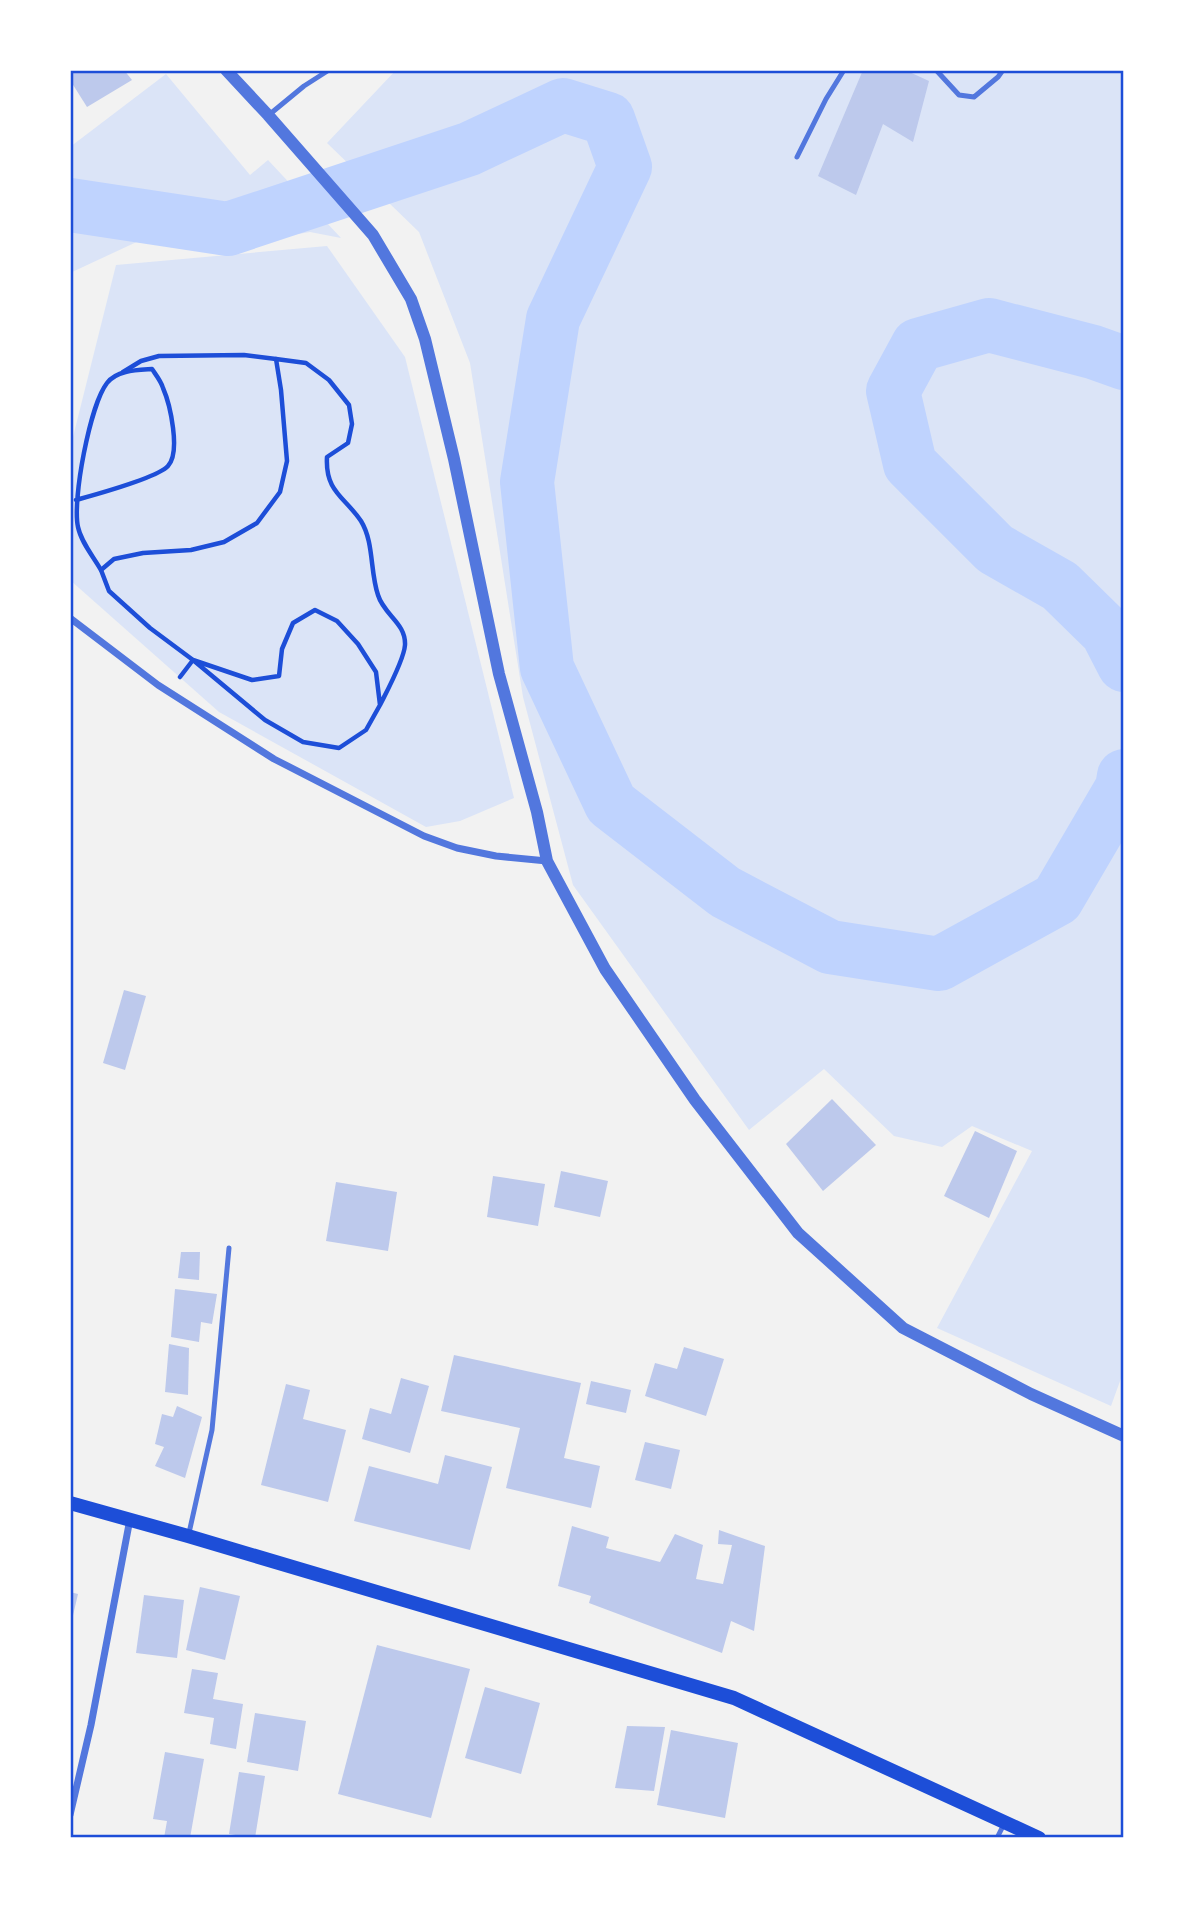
<svg xmlns="http://www.w3.org/2000/svg" width="1194" height="1908" font-family="Overpass,sans-serif">
<rect width="100%" height="100%" fill="#f2f2f2"/>
<!-- green -->
<g fill="#dbe4f7">
<path d="M396,70h728v1300l-13,36 -174,-78 95,-177 -60,-25 -30,21 -48,-11 -70,-67 -75,61 -176,-245 -50,-188 -53,-334 -51,-131 -92,-89z"/>
<path d="M166,74l84,101 18,-15 73,78 -31,-6 -42,7 -50,5 -75,-5 -73,34v-126z"/>
<path d="M327,246l78,111 109,441 -54,23 -34,6 -207,-115 -149,-132v-131l46,-184z"/>
</g>
<g fill="none" stroke-linecap="round" stroke-linejoin="round">
<!-- river -->
<g stroke="#bfd3fe" stroke-width="54">
<path d="M70,205l158,24 241,-80 94,-44 45,14 17,48 -72,152 -26,163 20,186 64,136 114,88 105,55 109,17 118,-65 65,-111 2,-12"/>
<path d="M1124,363l-31,-11 -104,-27 -71,20 -25,46 17,73 85,85 65,37 47,46 17,33"/>
</g>
</g>
<!-- building -->
<g fill="#bdc9ec">
<path d="M70,70h54l8,10 -45,27 -17,-27z"/>
<path d="M863,70h42l24,11 -16,61 -30,-18 -27,71 -38,-19z"/>
<path d="M124,990l22,6 -21,74 -22,-7z"/>
<path d="M832,1099l44,46 -53,46 -37,-47z"/>
<path d="M975,1131l42,20 -28,67 -45,-22z"/>
<path d="M561,1171l47,10 -8,36 -46,-10z"/>
<path d="M493,1176l52,8 -7,42 -51,-9z"/>
<path d="M336,1182l61,10 -9,59 -62,-10z"/>
<path d="M181,1252h19l-1,28 -21,-2z"/>
<path d="M175,1289l42,5 -5,30 -11,-2 -2,20 -28,-5z"/>
<path d="M169,1344l20,4 -1,47 -23,-3z"/>
<path d="M684,1347l40,12 -18,57 -61,-20 10,-33 22,6z"/>
<path d="M454,1355l127,28 -17,75 36,8 -9,42 -85,-20 14,-60 -79,-17z"/>
<path d="M401,1378l28,8 -19,67 -48,-14 8,-31 21,6z"/>
<path d="M591,1381l40,9 -5,23 -40,-9z"/>
<path d="M286,1384l24,6 -7,29 43,11 -18,72 -67,-17z"/>
<path d="M177,1406l25,11 -17,61 -30,-12 9,-19 -9,-3 7,-30 11,3z"/>
<path d="M645,1442l35,8 -9,39 -36,-9z"/>
<path d="M445,1455l47,12 -22,83 -116,-29 15,-55 69,18z"/>
<path d="M572,1526l37,11 -3,11 54,14 15,-28 28,11 -7,34 27,5 9,-39 -14,-1 1,-14 46,16 -11,85 -23,-10 -9,32 -133,-50 2,-7 -33,-10z"/>
<path d="M200,1587l40,9 -15,64 -39,-10z"/>
<path d="M70,1592l8,2 -7,30h-1z"/>
<path d="M144,1595l40,5 -7,58 -41,-5z"/>
<path d="M377,1645l93,24 -39,149 -93,-24z"/>
<path d="M192,1669l26,4 -5,26 30,5 -7,45 -26,-5 4,-26 -30,-5z"/>
<path d="M485,1687l55,16 -19,71 -56,-16z"/>
<path d="M255,1713l51,8 -8,50 -51,-9z"/>
<path d="M627,1726l38,1 -11,64 -39,-3z"/>
<path d="M671,1730l67,13 -13,75 -68,-13z"/>
<path d="M165,1752l39,7 -14,79h-26l3,-17 -14,-2z"/>
<path d="M239,1772l26,4 -10,62 -26,-4z"/>
</g>
<g fill="none" stroke-linecap="round" stroke-linejoin="round">
<!-- path -->
<g stroke="#1d4ed8" stroke-width="4.5">
<path d="M123,372l18,-11 18,-5 85,-1 32,4"/>
<path d="M76,500c18,-5 81,-22 92,-34 13,-14 2,-62 -5,-78 -2,-7 -7,-13 -11,-19 -15,1 -35,1 -45,14 -17,22 -35,117 -29,144 3,15 15,29 23,43"/>
<path d="M180,677l13,-17 72,60 38,22 36,6 27,-18 14,-25 -4,-33 -18,-28 -21,-23 -22,-11 -22,13 -11,26 -3,27 -27,4 -59,-20 -43,-32 -41,-37 -8,-21 13,-11 29,-6 48,-3 33,-8 33,-19 23,-31 7,-31 -6,-71 -5,-31 30,4 23,17 20,25 3,19 -4,19 -21,14c-2,35 18,40 34,64 13,21 9,51 17,74 6,20 28,28 27,50 -1,15 -18,46 -25,60"/>
</g>
<!-- service -->
<g stroke="#5277de" stroke-width="5">
<path d="M936,70l23,25 15,2 24,-20 5,-7"/>
<path d="M270,114l34,-28 25,-16"/>
<path d="M797,157l29,-58 18,-29"/>
<path d="M189,1533l23,-103 17,-182"/>
<path d="M997,1838l8,-16"/>
</g>
<!-- minor -->
<g stroke="#5277de" stroke-width="7">
<path d="M70,618l88,67 116,74 150,77 33,12 39,8 51,5"/>
<path d="M70,1815l21,-90 39,-206"/>
</g>
<!-- tertiary -->
<path stroke="#5277de" stroke-width="12" d="M226,70l42,45 105,120 38,64 14,40 29,120 45,215 38,138 10,49 58,108 90,131 103,133 105,95 128,66 93,42"/>
<!-- secondary -->
<path stroke="#1d4ed8" stroke-width="14" d="M70,1503l118,33 546,162 305,140"/>
</g>
<!-- border -->
<rect width="1194" height="1908" fill="none" stroke="#ffffff" stroke-width="144"/>
<rect x="72" y="72" width="1050" height="1764" fill="none" stroke="#1d4ed8" stroke-width="2.5"/>
</svg>
